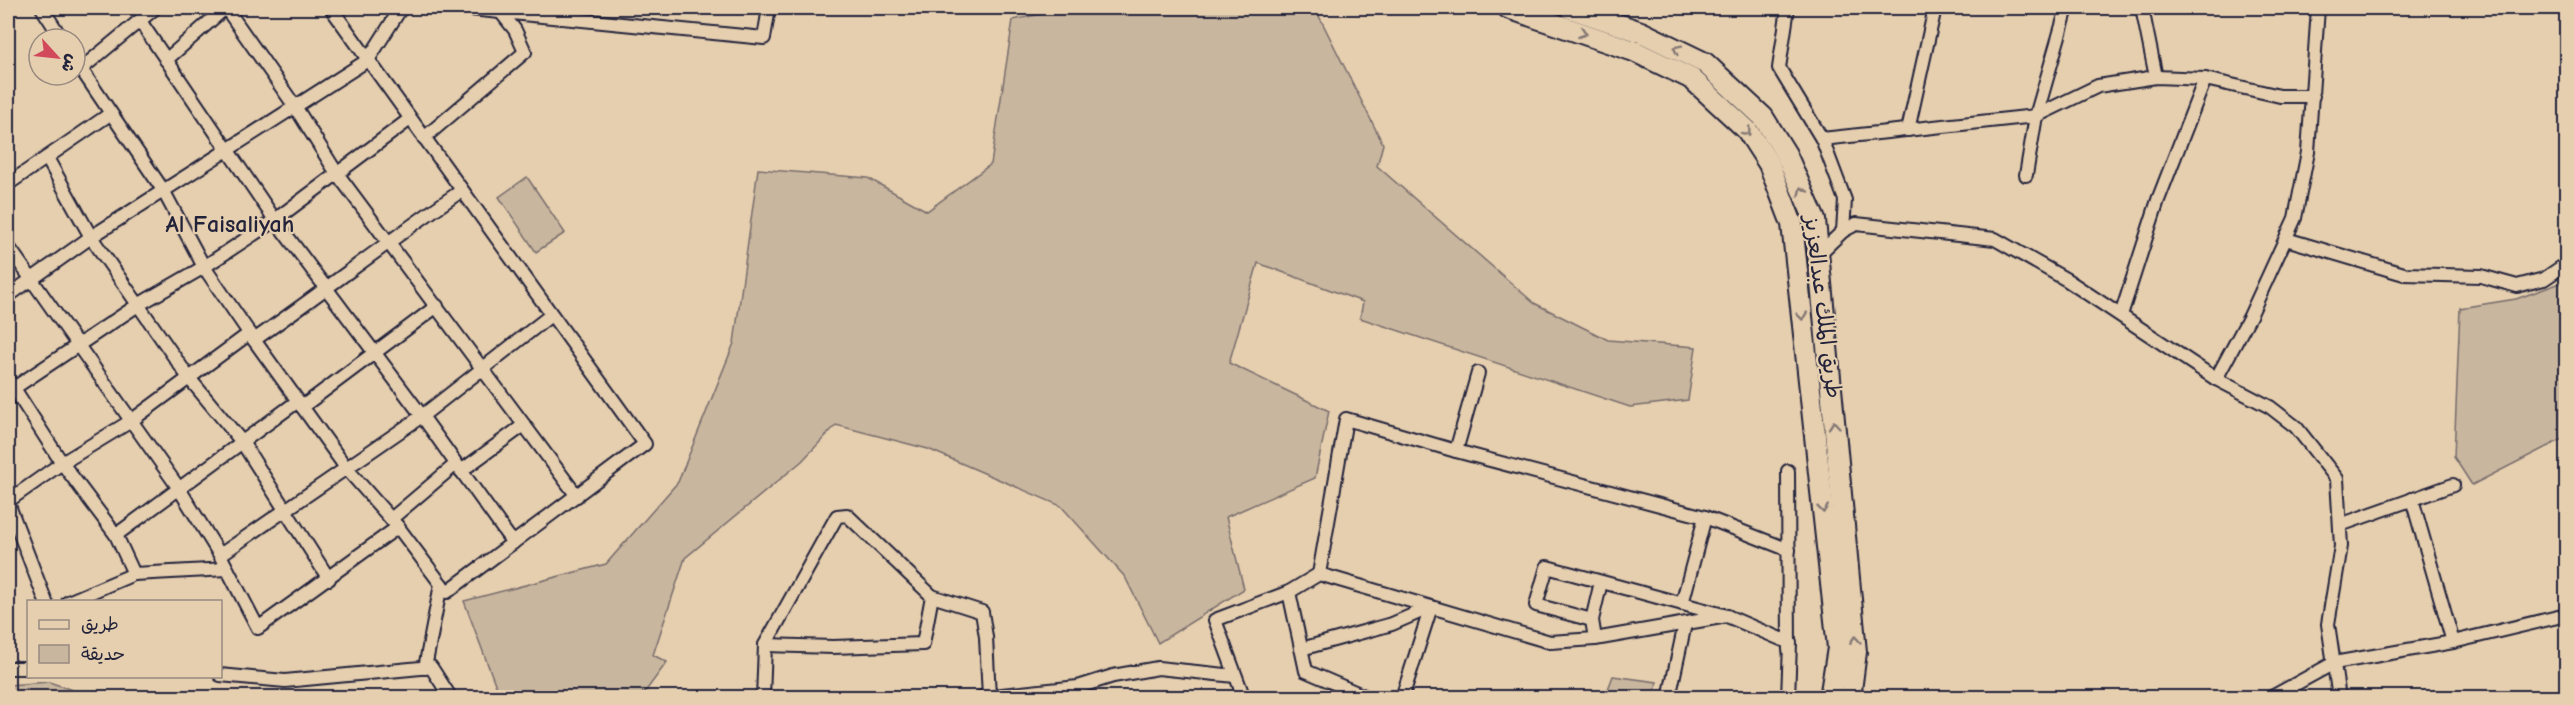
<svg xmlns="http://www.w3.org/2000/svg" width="2574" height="705" font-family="'Comic Neue','Playpen Sans Arabic',sans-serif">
<rect width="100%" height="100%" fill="#e6cfaf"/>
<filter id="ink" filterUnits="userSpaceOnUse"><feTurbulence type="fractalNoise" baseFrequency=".0167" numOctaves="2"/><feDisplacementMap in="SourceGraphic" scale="12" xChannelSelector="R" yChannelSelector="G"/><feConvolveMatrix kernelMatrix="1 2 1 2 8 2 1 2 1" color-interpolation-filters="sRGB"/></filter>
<g filter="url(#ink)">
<!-- green -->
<g fill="#c9b69e" stroke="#766c6c" stroke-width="1.5">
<path d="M1068,8h247l68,136 -6,22 157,137 74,37 88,7 -8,53 -58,7 -270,-89 3,-16 -105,-39 -29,100 100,48 -14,67 -89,39 18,72 -86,54 -33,-66 -64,-71 -133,-57 -92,-24 -34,36 -117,97 -32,97 14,7 -22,30 -10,6 -135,-1 -36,-96 142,-37 72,-82 56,-139 24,-174 110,9 59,33 64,-47 22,-144z"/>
<path d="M527,177l38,56 -29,19 -37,-55z"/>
<path d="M2566,281v156l-94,48 -18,-28 6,-149 56,-9z"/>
<path d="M1613,676l44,6 -3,15h-49z"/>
<path d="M49,682l44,15h-85v-12z"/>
</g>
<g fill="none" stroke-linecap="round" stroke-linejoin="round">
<!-- minor casing -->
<g stroke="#22223b" stroke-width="16">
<g id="minor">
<path d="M42,8l20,31"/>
<path d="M226,8l70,100 40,64 241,324"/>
<path d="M460,8l304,30 5,-30"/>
<path d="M1788,8l-9,60 43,71 23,61 -2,31 13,-7 139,15 72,41 149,99 34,-63 45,-98 13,-66 10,-144"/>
<path d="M2142,8l14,69"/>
<path d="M140,21l135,199 147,196 91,127"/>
<path d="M75,60l88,130 41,77 50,73 93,129 51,58 49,65 198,-148 -314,-436"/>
<path d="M166,60l59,-52"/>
<path d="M81,69l74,-61"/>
<path d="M1908,130l27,-122"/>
<path d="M424,138l101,-86 -10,-22 -15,-19"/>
<path d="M1822,139l214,-23 62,-30 58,-9 49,2 75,17h33"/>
<path d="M47,158l44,79 98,141 53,64 87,137"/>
<path d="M2026,175l10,-59 31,-108"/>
<path d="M8,184l102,-70"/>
<path d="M2286,239l118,35 77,2 36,10 27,-7 22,-15"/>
<path d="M8,246l170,241 42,68 202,-139 129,-101"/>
<path d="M1818,255l25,-24"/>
<path d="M8,296l83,-59 277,-177 33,-52"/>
<path d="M2121,315l37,-115 47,-121"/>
<path d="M254,340c70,-49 137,-101 207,-149"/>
<path d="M8,379l54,84 54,72 18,39"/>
<path d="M2216,379l54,28 26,20 41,52 4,67 -13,78 11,74"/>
<path d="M8,392l130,-87 66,-38 71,-47 135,-101"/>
<path d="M302,407l135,-101"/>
<path d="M1456,451l22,-78"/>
<path d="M461,471l63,-46"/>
<path d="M1788,471l1,179"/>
<path d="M2412,499l41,143"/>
<path d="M8,501l54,-38 69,-42 119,-88"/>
<path d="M8,503l38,99"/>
<path d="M391,519l65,-55"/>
<path d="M2340,525l113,-40"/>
<path d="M116,535l182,-134"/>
<path d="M220,555l38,73 140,-101"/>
<path d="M1319,574l27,-155 110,32 249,66 84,33"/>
<path d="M1289,592l17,79 63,27"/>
<path d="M68,602l66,-28 93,-5"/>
<path d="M1682,604l23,-87"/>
<path d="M1592,620l-56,-15 11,-38 180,49 63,27 -2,55"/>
<path d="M1595,639l-3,-19 9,-38"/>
<path d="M765,645l68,2 90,-3 9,-48"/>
<path d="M1301,649l91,-25 39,-17"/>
<path d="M8,668h20"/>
<path d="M425,668l16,-84"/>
<path d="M220,675l65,6 146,-14 20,31"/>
<path d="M982,697l96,-10 35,-11 45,-8 77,8"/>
<path d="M763,698l2,-53 72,-129 10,-1 85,81 50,16 4,25 3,60"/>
<path d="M1244,698l-29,-78 74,-28 30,-18 231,68 45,-3 132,-23"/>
<path d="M1402,698l29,-91"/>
<path d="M1669,698l16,-74"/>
<path d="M2270,698l64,-35 119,-21 113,-27"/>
</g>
</g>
<!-- trunk casing -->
<g stroke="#22223b" stroke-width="24">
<g id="trunk">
<path d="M1508,8l126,43 58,28 55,51 22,34 23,60 46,424 -8,50"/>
<path d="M1570,8l71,24 64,31 58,54 23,37 29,66 41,432 -6,46"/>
</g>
</g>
<!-- minor -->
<use href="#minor" stroke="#e6cfaf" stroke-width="12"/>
<!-- trunk -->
<use href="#trunk" stroke="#e6cfaf" stroke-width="20"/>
</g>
<!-- one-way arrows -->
<defs><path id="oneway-chevron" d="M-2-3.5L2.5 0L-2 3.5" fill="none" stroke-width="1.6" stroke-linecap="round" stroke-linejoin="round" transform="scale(1.5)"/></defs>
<g stroke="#847875">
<use href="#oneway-chevron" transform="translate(1583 33) rotate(19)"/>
<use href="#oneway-chevron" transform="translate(1677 49) rotate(-154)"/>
<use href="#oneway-chevron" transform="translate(1747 132) rotate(52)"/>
<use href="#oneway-chevron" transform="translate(1802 191) rotate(-114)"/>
<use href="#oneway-chevron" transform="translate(1802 316) rotate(84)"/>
<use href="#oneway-chevron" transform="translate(1834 425) rotate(-95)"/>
<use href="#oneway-chevron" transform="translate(1823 509) rotate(84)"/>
<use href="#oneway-chevron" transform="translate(1855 640) rotate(-95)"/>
</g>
</g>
<g text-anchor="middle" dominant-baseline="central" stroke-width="4.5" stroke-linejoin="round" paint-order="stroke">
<!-- street labels -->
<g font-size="22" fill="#22223b" stroke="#e6cfaf">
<text transform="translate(1823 307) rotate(83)">طريق الملك عبدالعزيز</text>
</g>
<!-- neighbourhood labels -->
<g font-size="24" font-weight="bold" fill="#22223b" stroke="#e6cfaf">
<text x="230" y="224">Al Faisaliyah</text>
</g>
</g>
<!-- margin -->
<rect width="2574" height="705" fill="none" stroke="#e6cfaf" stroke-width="30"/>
<rect x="15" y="15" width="2544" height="675" fill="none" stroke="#22223b" stroke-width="2" filter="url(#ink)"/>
<!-- legend -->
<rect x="27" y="600" width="195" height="78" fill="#e6cfaf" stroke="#988a81" stroke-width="1.5"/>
<rect x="39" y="620" width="30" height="9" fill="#e6cfaf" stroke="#988a81" stroke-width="1.5"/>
<text x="81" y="630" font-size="18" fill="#22223b">طريق</text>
<rect x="39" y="645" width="30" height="18" fill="#c9b69e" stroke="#988a81" stroke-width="1.5"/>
<text x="81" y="660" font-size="18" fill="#22223b">حديقة</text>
<!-- north arrow -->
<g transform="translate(57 57) rotate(117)"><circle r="28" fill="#e6cfaf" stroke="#988a81" stroke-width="1.5"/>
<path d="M0-4.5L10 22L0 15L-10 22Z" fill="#d1495b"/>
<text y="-9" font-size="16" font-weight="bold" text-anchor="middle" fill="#22223b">ش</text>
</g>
</svg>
